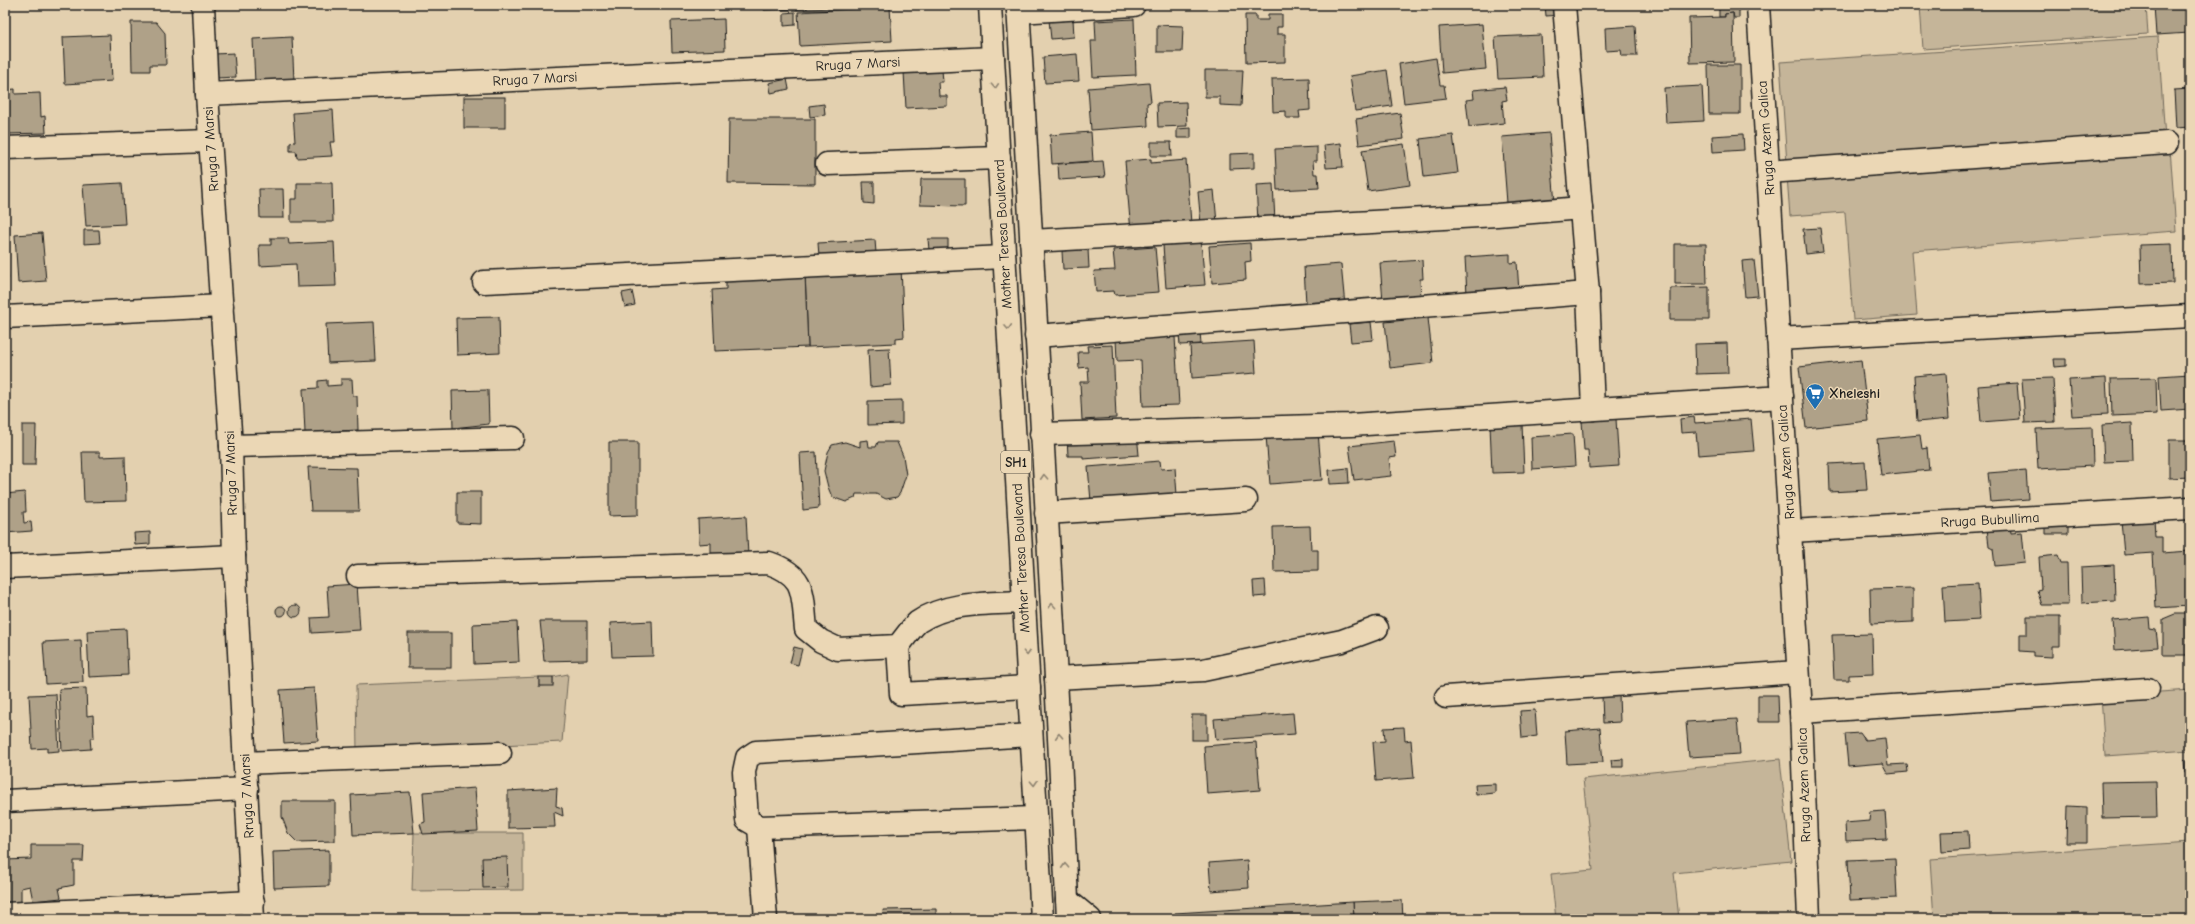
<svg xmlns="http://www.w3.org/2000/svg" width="2195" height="924" font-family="'Comic Neue',sans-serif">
<rect width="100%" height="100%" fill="#e3d0af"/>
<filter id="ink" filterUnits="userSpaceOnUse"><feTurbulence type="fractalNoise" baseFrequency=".025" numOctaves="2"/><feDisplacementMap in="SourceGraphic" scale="8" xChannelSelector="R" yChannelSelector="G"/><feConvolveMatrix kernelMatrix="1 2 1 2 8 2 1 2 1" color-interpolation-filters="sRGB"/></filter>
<g filter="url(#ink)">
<!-- green -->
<g fill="#c5b599" stroke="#70685a">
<path d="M1920,5h226l2,29 -225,15z"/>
<path d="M2158,37l7,102 -378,25 -7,-102z"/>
<path d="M2170,148l6,83 -264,20 5,64 -64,5 -8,-108 -55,4 -3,-40z"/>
<path d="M568,674l-6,68 -205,10 -1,-67 183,-8v9l14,-1v-8z"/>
<path d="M2190,690v60l-85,6 -4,-60z"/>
<path d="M1780,759l11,102 -117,12 5,46h-123l-5,-45 42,-4 -10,-91z"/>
<path d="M414,833h109v57l-111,1z"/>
<path d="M2190,842v77h-256l-4,-60z"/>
</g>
<!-- building -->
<g fill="#afa188" stroke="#1c1c1c">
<path d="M764,5h43v4l-43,1z"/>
<path d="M807,5h104l-104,4z"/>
<path d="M1545,5h14l1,10 -14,1z"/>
<path d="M1719,5h20v13h-5l-1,-5 -8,1v3h-6z"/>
<path d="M2154,5h36v28l-34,2z"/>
<path d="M890,7l2,34 -92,5 -2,-34z"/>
<path d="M795,12v13l-11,1v-13z"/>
<path d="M1733,13l1,49 -44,1 -1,-45 36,-1v-3z"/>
<path d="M1268,14h14v13h-5v7h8v28l-39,1 -1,-48h11v5h12z"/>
<path d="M724,19l1,31 -53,2 -1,-31z"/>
<path d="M1073,19l1,18 -23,2 -2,-19z"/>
<path d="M1134,19l2,56 -43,2 -2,-36h5l-1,-20z"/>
<path d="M131,22h25l9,11 1,32h-16v6h-18z"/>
<path d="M1482,24l4,45 -44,4 -3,-46z"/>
<path d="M1157,25l26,1 -1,26h-25z"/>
<path d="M1635,26l2,30h-15l-1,-6 -15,1 -1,-23z"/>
<path d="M110,35l2,46 -47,3 -2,-47z"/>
<path d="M1541,35l2,42 -45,2 -3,-42z"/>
<path d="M292,37l2,44 -39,2 -2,-44z"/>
<path d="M234,53l2,24 -19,1 -2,-24z"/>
<path d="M1077,54l2,27 -34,2 -2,-26z"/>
<path d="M1436,58l4,27h4l2,13 -42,5 -5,-39z"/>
<path d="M1708,65h32v49h-31z"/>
<path d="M942,70l1,12h-5l1,14h8v10l-41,2 -2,-36z"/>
<path d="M1205,70h38l-2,36 -21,-1v-8h-15z"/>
<path d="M1387,70l5,36 -37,5 -5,-35z"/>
<path d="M1309,78l1,32 -11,1 1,7h-14v-7l-13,1 -1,-33z"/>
<path d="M787,79l2,10 -18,4 -2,-10z"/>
<path d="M1149,83l2,19 -4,1 1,23 -57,4 -3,-42z"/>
<path d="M1702,86l2,35 -38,2 -2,-35z"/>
<path d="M1505,87l2,13 -5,1 2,22 -35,4 -3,-27 8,-1 -1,-9z"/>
<path d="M15,89v5l25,-1 1,24 4,-1 1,17 -41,1v-44z"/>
<path d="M2190,89v38l-14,1 -2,-38z"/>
<rect x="464" y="97" width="41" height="31"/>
<path d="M1186,102l1,24 -29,1 -1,-24z"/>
<path d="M824,104l1,11 -15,2 -1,-11z"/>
<path d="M333,110l2,32h-5l2,14 -35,2 -1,-7h-6v-8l5,-1 -2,-29z"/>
<path d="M1400,113l4,26 -45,6 -3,-26z"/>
<path d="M729,119h86v65l-87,-1z"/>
<path d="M1191,128v10h-14v-9z"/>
<path d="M1091,132l2,29 -41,3 -2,-29z"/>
<path d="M1549,133l6,71 -18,-3 -30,2 -5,-66z"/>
<path d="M1743,134l1,16 -31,2 -1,-16z"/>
<path d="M1453,135l5,38 -34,4 -4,-38z"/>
<path d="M1151,142h20l1,14h-21z"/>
<path d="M1341,143l2,24 -17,1 -2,-23z"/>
<path d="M1404,144l6,41 -42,6 -6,-41z"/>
<path d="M1317,147v14h-4l1,13h4l1,14 -42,2 -2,-41z"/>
<path d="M1254,153v15l-24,1v-15z"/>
<path d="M1151,159v4l35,-3 5,63 -60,9 -6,-71z"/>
<path d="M1103,161l2,16 -46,3 -1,-16z"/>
<path d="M921,179h44v27l-45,-1z"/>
<path d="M863,182h11v22l-10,-1z"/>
<path d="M122,183l3,41 -39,2 -3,-41z"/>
<path d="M297,183h35l1,39h-42v-23h6z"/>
<path d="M1273,184l2,37h-17l-2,-36z"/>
<path d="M259,189h24l1,29h-24z"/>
<path d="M1214,190l3,33 -16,1 -3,-32z"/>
<path d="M1820,228l3,24 -17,2 -3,-25z"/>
<path d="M84,230h15l1,13 -16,1z"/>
<path d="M42,233l4,48 -28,2 -3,-48z"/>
<path d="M5,236l3,43h-3z"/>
<path d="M271,238h17l1,6 45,-2 2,44 -39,1 -1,-23 -36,2 -1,-21h12z"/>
<path d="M928,239h20v11h-19z"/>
<path d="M875,240l1,13 -57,3 -1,-13z"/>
<path d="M1201,242l4,43 -39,3 -3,-43z"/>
<path d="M1250,243l1,18 -6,1 1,18 -34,3 -3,-37z"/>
<path d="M1675,244h31l1,40h-32z"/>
<path d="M2172,244l1,39 -32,1 -1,-39z"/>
<path d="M1155,247l4,45 -44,3 -1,-4 -18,1 -2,-21 21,-1 -2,-20z"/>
<path d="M1088,249l1,19 -26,1 -1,-18z"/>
<path d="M1510,254v9l7,-1 2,30 -52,3 -2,-38z"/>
<path d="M1422,260l1,19h-3l1,20 -38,3 -3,-39z"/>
<path d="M1754,260l4,36 -13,1 -3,-36z"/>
<path d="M1341,264l4,42 -17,-4 -22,2 -2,-37z"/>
<path d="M901,267l3,70 -8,1v5l-88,4 -3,-76z"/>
<path d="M805,274l3,73 -93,4 -3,-61 14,-1v-12z"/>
<path d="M1709,287v33h-39v-32z"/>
<path d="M632,291l3,14 -10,2 -3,-14z"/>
<path d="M499,317l1,36 -43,2 -1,-37z"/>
<path d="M1428,318l5,45 -43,5 -5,-46z"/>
<path d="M374,322l2,39 -48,2 -2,-39z"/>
<path d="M1371,322l2,18 -22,2 -2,-18z"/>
<path d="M1200,332l1,12 -21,1 -1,-11z"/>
<path d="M1175,337l4,68 -36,1 -2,-46 -24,1 -1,-22z"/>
<path d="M1254,341l2,32 -64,5 -2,-33z"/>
<path d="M1727,343l1,30 -32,1 -1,-30z"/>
<path d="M1113,345l3,73 -34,2 -2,-38h9l-1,-15 -9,1 -1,-16h10l-1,-6z"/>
<path d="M889,348l2,37 -21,2 -2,-38z"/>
<path d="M2054,359h12v7l-11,1z"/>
<path d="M1861,360l7,61 -62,7 -7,-61z"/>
<path d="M1946,373l3,46 -32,3 -3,-46z"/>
<path d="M2190,374v35l-29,2 -2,-35z"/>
<path d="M2053,378l2,44 -30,1 -3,-44z"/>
<path d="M2106,378l2,36 -36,2 -3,-36z"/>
<path d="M2156,378l1,36 -45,2 -1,-37z"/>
<path d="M341,379h11l1,17h4l1,34 -19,1v3l-34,-1 -2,-44 15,-1v-7l9,-1v6l14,-1z"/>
<path d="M2017,383l3,36 -39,3 -3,-36z"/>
<path d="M488,390l1,34 -36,4 -1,-37z"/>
<path d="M902,400v24l-34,1v-24z"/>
<path d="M1694,417l1,6 56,-4 3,32 -56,4 -2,-23 -15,1 -1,-14z"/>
<path d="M1616,419l3,47 -30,2 -1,-18h-4l-2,-29z"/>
<path d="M2132,423l1,38 -29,1 -2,-37z"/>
<path d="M1522,424l2,48 -32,1 -2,-48z"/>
<path d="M22,425h14l-1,40h-13z"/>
<path d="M2092,427l1,39 -55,3 -2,-40z"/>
<path d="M1318,432l4,48 -52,4 -4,-48z"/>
<path d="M1137,434l2,21 -56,4v-3h-15l-1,-18z"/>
<path d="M1573,434l2,32 -43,3 -1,-32z"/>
<path d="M1920,435l2,14 5,-1 2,22 -48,5 -4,-36z"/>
<path d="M868,440l1,7h7l2,-5h19l6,14 3,19 -6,18 -3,4 -11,2 -10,-5h-20l-1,4 -9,4 -14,-5 -4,-10 -4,-16 4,-19 4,-7 13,-3 15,5v-6z"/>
<path d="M2169,440h21v37l-21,1z"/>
<path d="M1394,441l2,16 -7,1 2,18 -37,4 -5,-34z"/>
<path d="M609,442h29v73l-29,1z"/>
<path d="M82,452h18v5l25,-1 1,45 -42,1z"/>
<path d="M816,452l3,56 -16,2 -3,-57z"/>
<path d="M1160,461l1,8 14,-1 2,27 -86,6 -3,-34z"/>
<path d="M1865,462l2,28 -37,2 -1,-28z"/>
<path d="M308,467l49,1 2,43h-48z"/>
<path d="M1348,468l1,15 -19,1 -1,-14z"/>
<path d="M2026,470l2,29 -37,3 -3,-29z"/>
<path d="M25,492l1,20h-3l1,11 7,-1 1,9 -27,2v-39z"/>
<path d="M457,492h24v32l-24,-1z"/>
<path d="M746,516l2,40 -37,2v-15l-12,1 -1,-25z"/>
<path d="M2154,518l1,19h7v16l28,-2v55l-34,2 -3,-55 -29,2 -3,-35z"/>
<path d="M2068,521v13h-23v-12z"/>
<path d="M2010,525l1,8 11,-1 3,31 -30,3 -2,-17 -4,-2 -2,-19z"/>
<path d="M1310,526l1,24h7v21l-44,1 -1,-45z"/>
<path d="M150,532v12l-15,1 -1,-12z"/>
<path d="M2058,555l3,8h6l1,42h-26l-5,-15 4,-1 -2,-32z"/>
<path d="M2114,565l1,36 -33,2 -1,-36z"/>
<path d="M1265,580l1,16 -12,1 -1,-16z"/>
<path d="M1978,583l2,37 -35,2 -2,-37z"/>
<path d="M357,584l3,46 -48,3 -1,-15 18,-1 -2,-31z"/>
<path d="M1913,588v34l-42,2 -1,-35z"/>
<circle cx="295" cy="611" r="6"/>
<circle cx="281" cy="611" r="5"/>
<path d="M2175,614h15v41h-27v-36z"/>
<path d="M2027,616h33v30h-8v11l-19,-1v-4l-13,-1v-17h7z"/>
<path d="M2149,617l1,12 6,1 2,17 -43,3 -2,-30z"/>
<path d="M540,621h47v39l-43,1z"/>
<path d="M652,621l1,35 -41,1 -2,-34z"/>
<path d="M517,622l2,40 -45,2 -1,-40z"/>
<path d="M126,629l2,46 -39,2 -2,-46z"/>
<rect x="408" y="633" width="43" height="35"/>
<path d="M1872,634l1,40 -24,1v5h-15l-2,-45z"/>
<path d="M81,640l2,42 -37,2 -3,-42z"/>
<path d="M794,647l8,2 -4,16 -8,-2z"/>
<rect x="539" y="677" width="14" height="9"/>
<path d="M86,688l1,28 6,-1 1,23h-4l1,11 -29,2 -3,-62z"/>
<path d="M314,688l4,53 -34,2 -4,-53z"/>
<path d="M56,694l3,57 -12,1v-4l-15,1 -3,-54z"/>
<path d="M1619,695l1,27 -17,1 -1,-27z"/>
<path d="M1758,695h20l1,27h-21z"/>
<path d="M1535,710l2,26 -15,2 -2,-27z"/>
<path d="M1293,713l2,21 -79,6 -2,-21z"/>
<rect x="1192" y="715" width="15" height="25"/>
<path d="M1737,719l3,35 -51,3 -3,-35z"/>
<path d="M1404,727l1,14 6,-1 3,38 -38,3 -3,-39 12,-1 -1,-13z"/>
<path d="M1600,728l3,34 -36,2 -2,-33z"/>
<path d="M1860,733l5,7 20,-2 3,27 19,-1 1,8 -20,2 -6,-11 -34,3 -3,-32z"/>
<path d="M1256,742l4,48 -53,4 -3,-48z"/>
<path d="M1623,759v8h-11l-1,-7z"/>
<path d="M2184,760h6v13h-5z"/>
<path d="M2156,781l1,36 -55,1 -1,-36z"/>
<path d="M1495,784v9l-19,2 -1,-10z"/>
<path d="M475,788l3,43 -55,3 -3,-10 5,-2 -2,-30z"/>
<path d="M557,788l-1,18 6,2 1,8 -9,-4 1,15 -47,1v-37z"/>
<path d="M410,792l4,41 -61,2 -2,-40z"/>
<path d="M282,801h53v40l-38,1 -9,-9 -6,-16z"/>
<path d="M2067,806l20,1v36h-21z"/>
<path d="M1885,811l2,28 -41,2 -1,-18 24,-2 1,-9z"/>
<path d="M1968,831l1,19 -27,2 -1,-20z"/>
<path d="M31,845h53l-1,16h-9v24l-15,3 2,10 -28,3 -3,-15 -9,2v16h-16v-44l26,-1z"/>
<path d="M329,850v36l-55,2 -1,-36z"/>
<path d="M507,857l1,30 -25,1 -1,-30z"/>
<path d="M1895,858l2,40 -47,2 -2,-40z"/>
<path d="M1247,860l2,28 -38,3 -2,-28z"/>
<path d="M1402,900l1,19h-49l-1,-17z"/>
<path d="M1353,902l1,17h-179v-6z"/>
<path d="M936,909v10h-52l-1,-9z"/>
</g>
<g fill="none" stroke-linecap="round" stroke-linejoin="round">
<!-- minor casing -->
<g stroke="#1c1c1c" stroke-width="25">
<g id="minor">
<path d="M203,5l4,89 24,352 3,110 19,363"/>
<path d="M1564,5l24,288 5,116"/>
<path d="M1758,5l43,707 8,207"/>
<path d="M1018,12l116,-7"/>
<path d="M207,94l786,-36"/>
<path d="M5,148l205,-7"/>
<path d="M827,164l172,-6"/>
<path d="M1768,172l399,-29"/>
<path d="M1031,241l466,-26 84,-7"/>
<path d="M484,282l520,-25"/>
<path d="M5,317l217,-11"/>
<path d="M1036,336l552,-43"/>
<path d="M1778,339l412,-23"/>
<path d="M1041,434l310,-9 431,-28"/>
<path d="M231,446l282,-8"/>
<path d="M1046,513l200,-13"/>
<path d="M1791,531l399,-23"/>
<path d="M5,567l229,-11"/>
<path d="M358,576l411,-13c38,13 33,31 37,66l15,12 17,8 60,-3c6,-7 13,-18 20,-24 31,-21 70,-18 106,-20"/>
<path d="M898,646l3,48 128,-7"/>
<path d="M1056,678l147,-8 139,-29 35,-13"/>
<path d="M1446,697l351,-25"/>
<path d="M1801,712l347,-23"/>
<path d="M1031,735l-275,17 -9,6 -3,14 3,48 12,7 277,-9"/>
<path d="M245,763l255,-10"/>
<path d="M5,801l242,-12"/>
<path d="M759,827l7,92"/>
<path d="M1067,900l23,19"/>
<path d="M5,914l248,-12"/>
</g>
</g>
<!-- major casing -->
<g stroke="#1c1c1c" stroke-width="25">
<g id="major">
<path d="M990,5l52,914"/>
<path d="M1018,5l38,673 12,241"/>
</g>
</g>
<!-- minor -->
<use href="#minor" stroke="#ebd7b5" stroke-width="22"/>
<!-- major -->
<use href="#major" stroke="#ebd7b5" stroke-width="22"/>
</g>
<!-- one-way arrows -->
<defs><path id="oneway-chevron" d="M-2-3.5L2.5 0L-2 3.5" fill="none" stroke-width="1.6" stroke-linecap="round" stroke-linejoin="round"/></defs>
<g stroke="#8e8370">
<use href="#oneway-chevron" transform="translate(995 86) rotate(87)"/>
<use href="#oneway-chevron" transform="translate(1008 327) rotate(87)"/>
<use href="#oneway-chevron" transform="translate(1044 477) rotate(-93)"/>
<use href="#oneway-chevron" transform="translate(1052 606) rotate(-94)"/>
<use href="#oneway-chevron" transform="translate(1027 653) rotate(87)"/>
<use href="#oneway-chevron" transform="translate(1059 736) rotate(-93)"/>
<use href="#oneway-chevron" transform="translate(1034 783) rotate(87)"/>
<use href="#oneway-chevron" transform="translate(1065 866) rotate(-93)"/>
</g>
</g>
<!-- icons -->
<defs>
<g id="supermarket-pin" transform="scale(1)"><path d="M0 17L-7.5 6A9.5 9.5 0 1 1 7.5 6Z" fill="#1f6fb2" stroke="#ebd7b5"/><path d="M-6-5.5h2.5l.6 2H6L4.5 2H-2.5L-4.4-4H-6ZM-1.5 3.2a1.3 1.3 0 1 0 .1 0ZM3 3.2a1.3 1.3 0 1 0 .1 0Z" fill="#fff"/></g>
</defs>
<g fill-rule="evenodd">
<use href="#supermarket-pin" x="1815" y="393"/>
</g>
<g text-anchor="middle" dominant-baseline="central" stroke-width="3" stroke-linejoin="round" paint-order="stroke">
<!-- shield labels -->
<rect fill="#ebd7b5" stroke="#5a544a" stroke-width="1" x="1001" y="451" width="30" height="22" rx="3"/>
<g font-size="13" font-weight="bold" fill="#1c1c1c">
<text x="1016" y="462">SH1</text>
</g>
<!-- street labels -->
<g font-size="14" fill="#1c1c1c" stroke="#ebd7b5">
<text transform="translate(858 64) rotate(-3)">Rruga 7 Marsi</text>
<text transform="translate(535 79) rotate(-3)">Rruga 7 Marsi</text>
<text transform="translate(1766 138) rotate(-94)">Rruga Azem Galica</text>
<text transform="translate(211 149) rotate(-94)">Rruga 7 Marsi</text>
<text transform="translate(1003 234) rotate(-93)">Mother Teresa Boulevard</text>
<text transform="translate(1786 462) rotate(-94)">Rruga Azem Galica</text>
<text transform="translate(231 473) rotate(-92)">Rruga 7 Marsi</text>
<text transform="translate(1990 520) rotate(-3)">Rruga Bubullima</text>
<text transform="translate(1021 558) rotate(-93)">Mother Teresa Boulevard</text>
<text transform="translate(1804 785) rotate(-92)">Rruga Azem Galica</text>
<text transform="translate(247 796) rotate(-93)">Rruga 7 Marsi</text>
</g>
<!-- poi labels -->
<g font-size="14" font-weight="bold" fill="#1c1c1c" stroke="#ebd7b5" text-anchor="start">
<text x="1829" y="393">Xheleshi</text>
</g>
</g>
<!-- margin -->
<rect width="2195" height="924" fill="none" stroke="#ebd7b5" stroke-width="20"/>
<rect x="10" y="10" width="2175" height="904" fill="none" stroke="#1c1c1c" stroke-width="1.5" filter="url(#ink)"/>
</svg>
